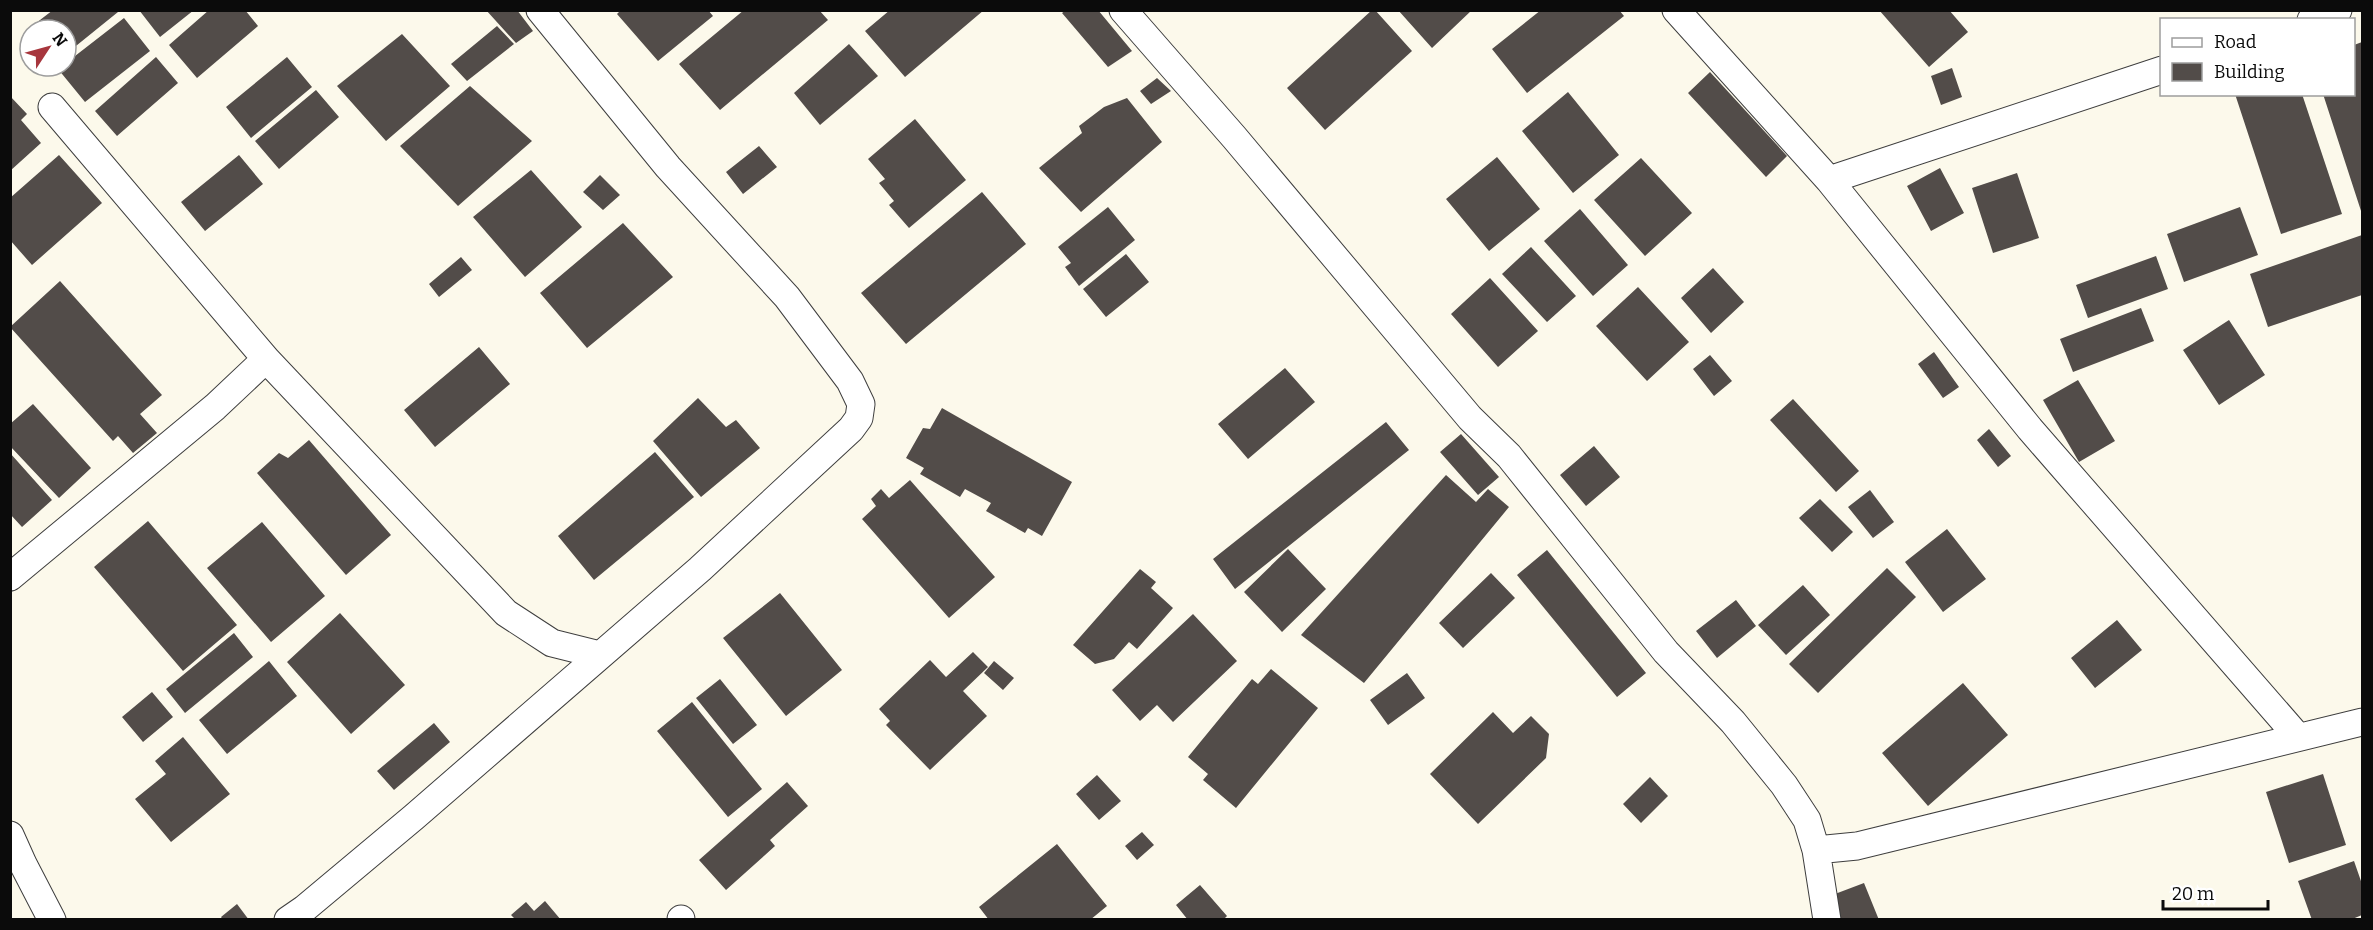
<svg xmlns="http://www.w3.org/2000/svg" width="2373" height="930" font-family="Bitter,serif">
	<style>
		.building { fill: #524c49 }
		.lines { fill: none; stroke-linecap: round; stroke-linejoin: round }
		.street-casing { stroke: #3e3e3e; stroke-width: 29 }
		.street { stroke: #fff; stroke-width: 27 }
	</style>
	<rect width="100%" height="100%" fill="#fcf9eb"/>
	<path class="building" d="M53 10H117L118 12 66 54V30H30V34L27 30Z
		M139 10H194L160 37Z
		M209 10H245L258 26 197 78 169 45Z
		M486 10H517L533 31 516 43Z
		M621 10H708L713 16 658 61 617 14Z
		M744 10H819L828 20 720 110 679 64Z
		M890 10H984L905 77 865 31Z
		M1066 10H1098L1132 51 1108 67 1062 13Z
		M1372 10H1375L1412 51 1325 130 1287 88Z
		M1398 10H1472L1432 48Z
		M1541 10H1619L1624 16 1527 93 1492 49Z
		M1879 10H1949L1968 32 1929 67Z
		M124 18 150 51 85 102 58 69 66 66V63Z
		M497 26 514 44 467 81 451 64Z
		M402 34 450 86 386 141 337 86Z
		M2362 42V214L2323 94H2354V45Z
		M849 44 878 76 820 125 794 93Z
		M156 57 178 83 117 136 95 111Z
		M287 57 312 87 251 138 226 107Z
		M1952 68 1962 97 1941 105 1931 76Z
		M1710 72 1787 156 1766 177 1688 93Z
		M1157 78 1171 91 1151 104 1140 91Z
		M470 86 532 141 458 206 400 146Z
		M316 90 339 117 279 169 255 141Z
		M1568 92 1619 155 1573 193 1522 131Z
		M2235 94H2302L2342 214 2281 234Z
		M10 96 27 114 21 120 41 143 10 171Z
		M1127 98 1162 142 1081 212 1039 168 1082 133 1079 126 1104 107Z
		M915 119 966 180 909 228 889 205 894 201 879 183 885 179 868 159Z
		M759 146 777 167 743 194 726 172Z
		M59 155 102 203 32 265 10 240V198Z
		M239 155 263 184 205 231 181 202Z
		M1497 157 1540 209 1489 251 1446 199Z
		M1641 158 1692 213 1645 256 1594 200Z
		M1940 168 1964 213 1931 231 1907 186Z
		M531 170 582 227 525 277 473 217Z
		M2017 173 2039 238 1993 253 1972 188Z
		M600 175 620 195 603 210 583 192Z
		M982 192 1026 244 906 344 861 293Z
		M1108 207 1135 240 1079 286 1065 267 1071 263 1058 247Z
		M2240 207 2258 255 2184 282 2167 234Z
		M1580 209 1628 265 1593 296 1544 241Z
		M623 223 673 277 587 348 540 293Z
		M2362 235V295L2268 327 2250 274Z
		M1531 247 1576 296 1547 322 1502 274Z
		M1126 254 1149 282 1106 317 1083 289Z
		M2156 256 2168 289 2088 318 2076 285Z
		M461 257 472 270 439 297 429 284Z
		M1713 268 1744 302 1711 333 1681 298Z
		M1490 278 1538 331 1498 367 1451 314Z
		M60 281 162 395 140 414 157 433 133 453 118 436 113 441 10 327Z
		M1638 287 1689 342 1647 381 1596 326Z
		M2141 308 2154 341 2073 372 2060 339Z
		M2229 320 2265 375 2219 405 2183 350Z
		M479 347 510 384 435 447 404 410Z
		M1934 352 1959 387 1943 398 1918 364Z
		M1710 355 1732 381 1714 396 1693 369Z
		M1285 368 1315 402 1248 459 1218 424Z
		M2078 380 2115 441 2079 462 2043 400Z
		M698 398 726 427 736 420 760 448 701 497 653 441Z
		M1793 399 1859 471 1836 492 1770 420Z
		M33 404 91 468 59 498 10 446V424Z
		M942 408 1072 482 1042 536 1028 528 1025 533 986 511 991 503 965 489 960 497 920 474 924 468 906 458 923 428 930 429Z
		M1386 422 1409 450 1235 589 1213 559Z
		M1989 429 2011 456 1998 467 1977 440Z
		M1461 434 1499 477 1478 495 1440 452Z
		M309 440 391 535 346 575 257 473 279 453 288 458Z
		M1594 446 1620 477 1586 506 1560 475Z
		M655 452 694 497 594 580 558 536Z
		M10 453 52 500 22 527 10 514Z
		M1446 475 1476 502 1488 489 1509 507 1364 683 1301 635Z
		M910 480 995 577 949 618 862 519 876 506 871 499 881 489 889 498Z
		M1870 490 1894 522 1873 538 1848 507Z
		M1820 499 1853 532 1832 552 1799 518Z
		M148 521 237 625 183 671 94 567Z
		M262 522 325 596 271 642 207 568Z
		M1947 529 1986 579 1943 612 1905 562Z
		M1288 549 1326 589 1282 632 1244 592Z
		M1547 550 1646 673 1617 697 1517 575Z
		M1887 568 1916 597 1818 693 1789 664Z
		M1140 569 1156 582 1151 588 1173 608 1137 649 1129 642 1114 659 1095 664 1073 645Z
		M1491 573 1515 598 1463 648 1439 623Z
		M1803 585 1830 615 1786 655 1758 625Z
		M780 593 842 670 786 716 723 638Z
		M1736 600 1756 626 1717 658 1696 631Z
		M340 613 405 685 351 734 287 662Z
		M1193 614 1237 661 1173 722 1157 705 1140 721 1112 690Z
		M2117 620 2142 650 2095 688 2071 658Z
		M234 633 253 657 185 713 166 689Z
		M973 652 988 667 963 691 987 716 930 770 886 725 890 721 879 709 930 660 946 677Z
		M269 661 297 696 227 754 199 720Z
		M994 661 1014 678 1003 690 984 673Z
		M1271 669 1318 708 1236 808 1203 780 1208 774 1188 757 1252 679 1258 684Z
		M1407 673 1425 698 1388 725 1370 700Z
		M720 679 757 725 733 744 696 698Z
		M1963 683 2008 735 1928 806 1882 753Z
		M152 692 173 717 143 742 122 717Z
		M692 702 762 789 728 817 657 731Z
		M1493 712 1513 733 1531 716 1549 734 1546 758 1478 824 1430 774Z
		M434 723 450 742 394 790 377 771Z
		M183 737 230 794 171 842 135 799 166 774 155 761Z
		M2323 774 2346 845 2289 863 2266 792Z
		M1097 775 1121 801 1099 820 1076 794Z
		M1650 777 1668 796 1641 823 1623 804Z
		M787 782 808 806 770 840 775 846 726 890 699 860Z
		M1142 832 1154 845 1137 860 1125 846Z
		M1057 844 1107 906 1090 920H989L979 907Z
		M2354 861 2362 884V915L2350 920H2312L2298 881Z
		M1864 883 1879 920H1836L1827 897Z
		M1200 885 1227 916 1223 920H1188L1176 905Z
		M545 901 561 920H516L511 915 526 902 534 911Z
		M237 904 249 920H223L221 917Z"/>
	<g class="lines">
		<defs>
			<path id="street" d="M1123 10 1234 137 1470 418 1509 456 1666 652 1733 722 1784 785 1807 820 1816 850 1827 920
				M1676 10 1829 180 2030 429 2298 737
				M2311 20 2338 10
				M52 107 266 359
				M1829 180 2162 70
				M10 577 215 407 266 359 506 613 552 643 600 655
				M10 835 23 864 52 920
				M1816 850 1857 846 2362 722
				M681 919V920
				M288 920 304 909 414 817 700 569 851 429 859 418 861 404 850 381 787 297 668 167 540 10"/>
		</defs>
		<use href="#street" class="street-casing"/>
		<use href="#street" class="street"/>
	</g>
	<rect width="2373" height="930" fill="none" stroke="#0b0b0b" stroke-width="24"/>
	<rect x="2160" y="18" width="195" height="78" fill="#ffffff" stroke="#9d9d9d" stroke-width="1.5"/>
	<rect x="2172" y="38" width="30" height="9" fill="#ffffff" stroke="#9d9d9d" stroke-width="1.5"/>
	<text x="2214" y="48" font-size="18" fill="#0b0b0b">Road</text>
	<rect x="2172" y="63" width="30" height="18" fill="#524c49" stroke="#9d9d9d" stroke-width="1.5"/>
	<text x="2214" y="78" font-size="18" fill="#0b0b0b">Building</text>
	<g transform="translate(48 48) rotate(54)"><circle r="28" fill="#ffffff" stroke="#9d9d9d" stroke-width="1.5"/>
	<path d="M0-4.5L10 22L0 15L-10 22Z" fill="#a7363d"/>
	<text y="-9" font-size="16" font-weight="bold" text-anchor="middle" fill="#0b0b0b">N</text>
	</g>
	<path d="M2163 900v9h105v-9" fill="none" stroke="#0b0b0b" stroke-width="3"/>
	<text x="2172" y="900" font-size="18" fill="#0b0b0b" stroke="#ffffff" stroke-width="4.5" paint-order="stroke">20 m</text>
</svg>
